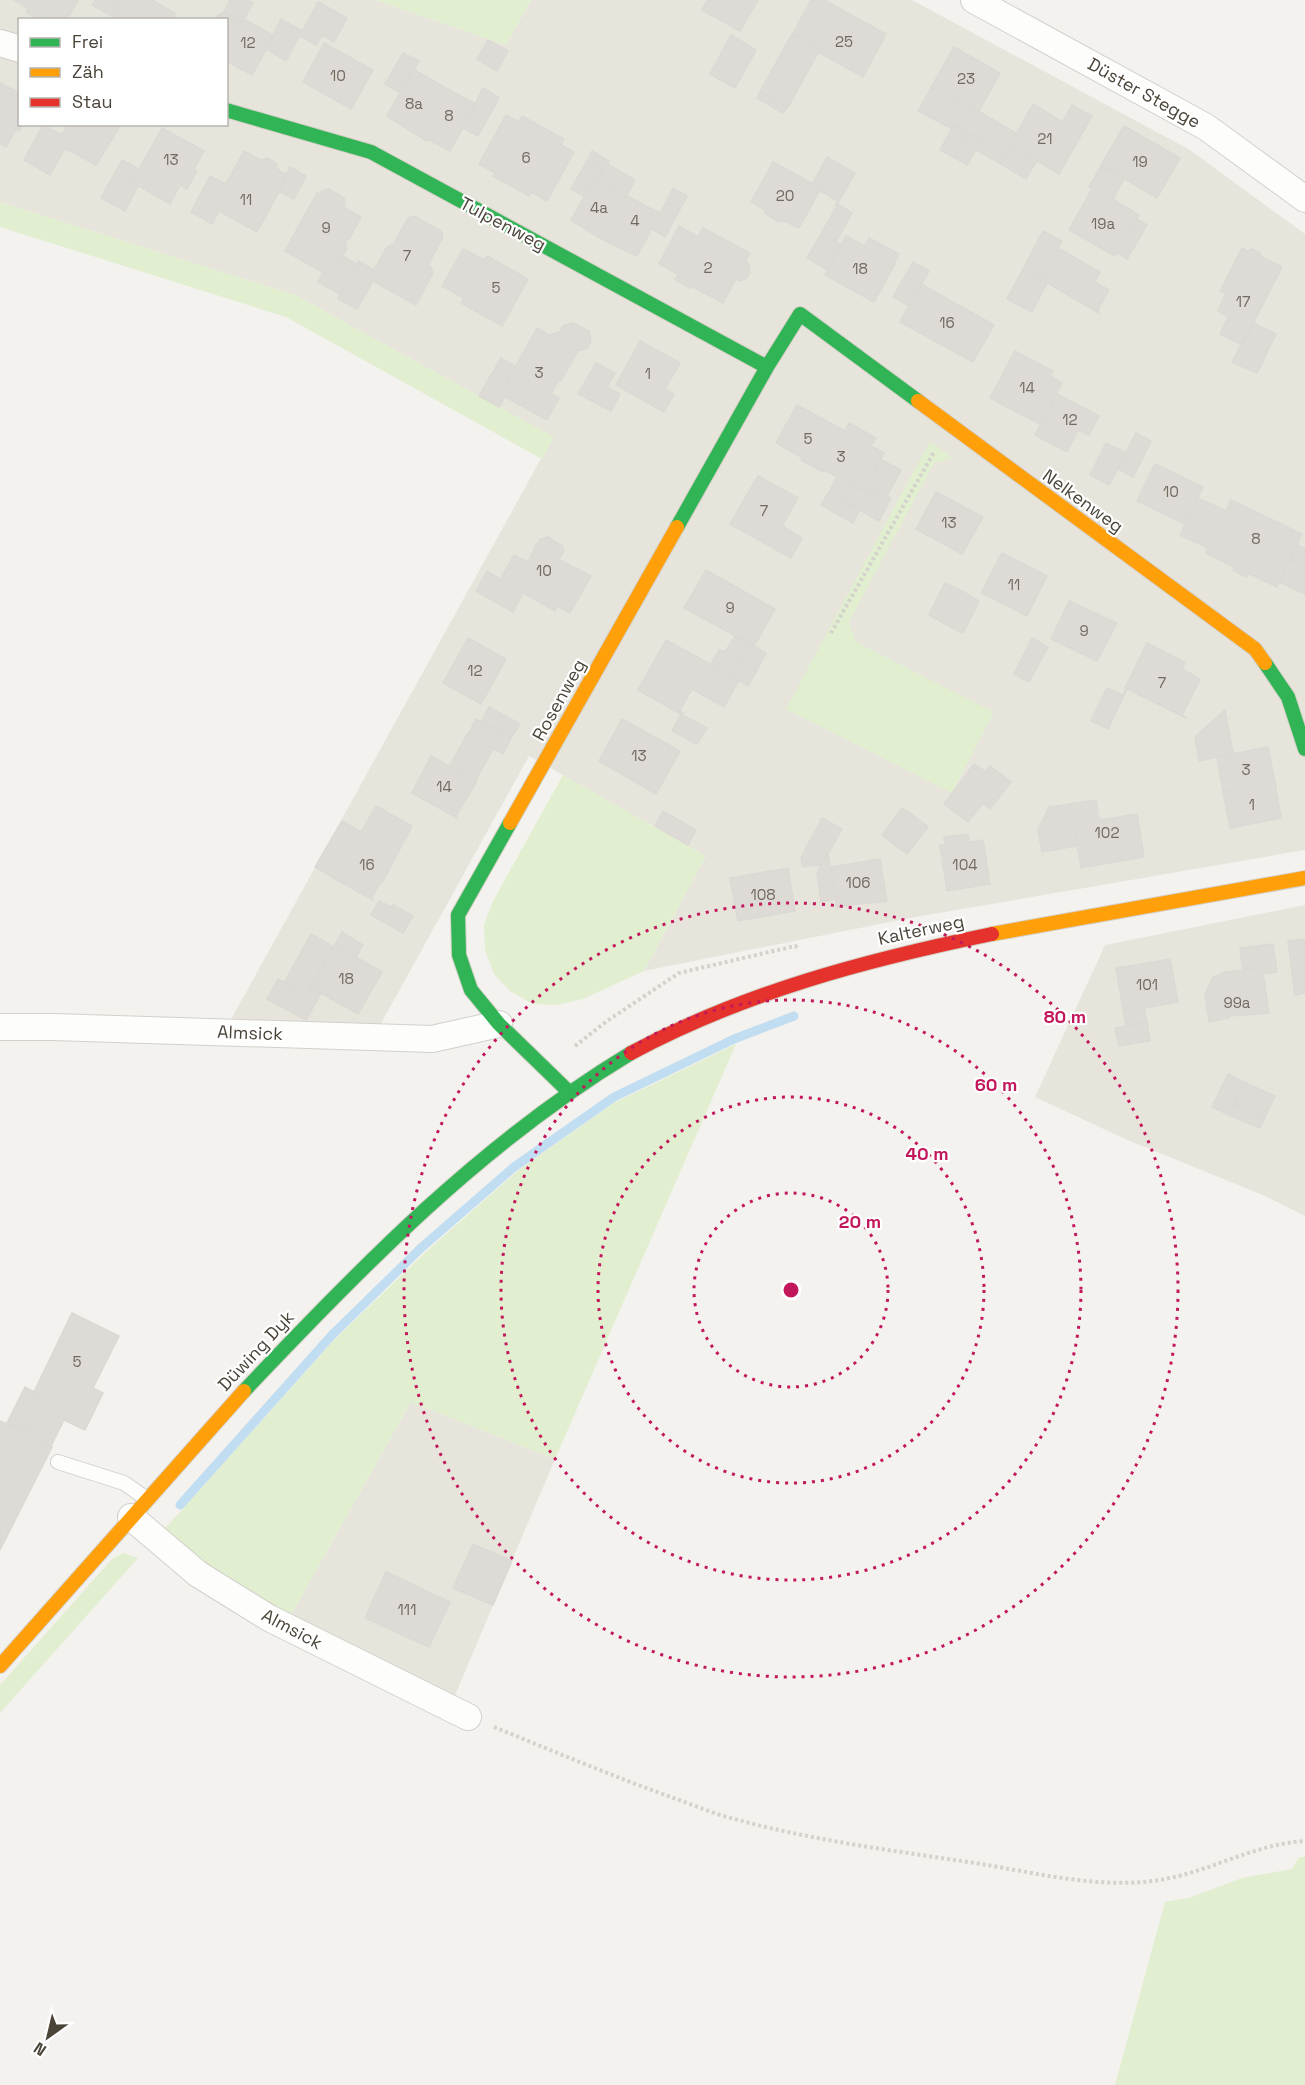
<svg xmlns="http://www.w3.org/2000/svg" width="1305" height="2085" font-family="'Space Grotesk',sans-serif">
	<style>
		.residential { fill: #e7e4dc; fill-rule: evenodd }
		.green { fill: #e1eecf }
		.lines { fill: none; stroke-linecap: round; stroke-linejoin: round }
		.stream { stroke: #c0ddf1; stroke-width: 9 }
		.building { fill: #dedbd6; stroke: #dcd9d4; stroke-width: 1.5 }
		.lane-casing { stroke: #d2d0cb; stroke-width: 16 }
		.street-casing { stroke: #d2d0cb; stroke-width: 28 }
		.fast-casing { stroke: #d3cfc5; stroke-width: 16 }
		.slow-casing { stroke: #d3cfc5; stroke-width: 16 }
		.jam-casing { stroke: #d3cfc5; stroke-width: 16 }
		.path { stroke: #d3d2cc; stroke-width: 4; stroke-dasharray: 3 3; stroke-linecap: butt }
		.lane { stroke: #fdfdfc; stroke-width: 14 }
		.street { stroke: #fdfdfc; stroke-width: 26 }
		.fast { stroke: #30b455; stroke-width: 14 }
		.slow { stroke: #ff9f0a; stroke-width: 14 }
		.jam { stroke: #e5322d; stroke-width: 14 }
		.ring { fill: none; stroke: #c2185b; stroke-width: 3; stroke-dasharray: 3 6 }
		.labels { text-anchor: middle; stroke-width: 4.5; stroke-linejoin: round; paint-order: stroke }
		.number-label { font-size: 15px; fill: #706a61 }
		.street-label { font-size: 18px; fill: #4b4439; stroke: #fff }
		.centre { fill: #c2185b; stroke: #fff; stroke-width: 3 }
		.ring-label { font-size: 18px; text-anchor: middle; font-weight: bold; fill: #c2185b; stroke: #fff; stroke-width: 4.5; stroke-linejoin: round; paint-order: stroke }
	</style>
	<rect width="100%" height="100%" fill="#f4f2ee"/>
	<path class="residential" d="M0 0H375L506 45 531 0H912L1190 150 1305 234V850L910 918 644 971 706 856 529 756 378 1029 229 1023 553 437 295 295 0 202ZM20 20H226V124H20Z
		M1305 905V1216L1265 1196 1123 1138 1035 1097 1105 945Z
		M411 1402 555 1459 453 1700 287 1622Z"/>
	<path class="green" d="M375 0H531L506 45Z
		M0 202 295 295 554 437 542 459 286 317 0 227Z
		M930 441 953 458 934 463 849 622 856 642 994 712 952 793 786 709Z
		M563 775 706 856 644 971 583 999 557 1005 533 1004 510 991 494 974 485 950 484 925 493 901Z
		M736 1044 555 1459 411 1402 287 1622 161 1533 334 1340 429 1249 520 1169 614 1103Z
		M123 1553 138 1558 0 1713V1685L112 1559Z
		M1299 1857H1305V2085H1115L1165 1902 1189 1898 1242 1878 1292 1869Z"/>
	<g class="lines">
		<path class="stream" d="M180 1505 332 1335 421 1248 514 1167 614 1097 734 1039 794 1016"/>
	</g>
	<path class="building" d="M14 0H78L67 20H50L42 15 40 20 26 12 28 8Z
		M95 0H121L112 16 92 5Z
		M121 0H152L175 13 173 20H111Z
		M230 0H247L253 3 242 22 224 12Z
		M708 0H758L740 31 702 10Z
		M811 0H824L886 34 863 77 818 52 820 49 793 34Z
		M318 2 347 18 334 42 322 35 316 45 300 36Z
		M224 12 242 22 244 19 274 36 252 75 226 61V20H215L218 15Z
		M281 19 302 31 286 61 266 49Z
		M792 34 820 49 788 107 760 92Z
		M731 35 756 50 735 88 710 74Z
		M488 40 508 51 497 71 477 59Z
		M324 43 373 70 351 109 303 82Z
		M954 47 1000 73 979 111 932 86Z
		M403 53 419 61 400 93 385 84Z
		M413 69 444 87 417 135 387 116Z
		M0 83 20 93V124H22L20 130 15 131 6 147 0 144Z
		M932 86 953 97 939 122 918 111Z
		M444 87 476 104 450 151 428 139 427 141 417 135Z
		M483 88 499 98 478 136 463 128Z
		M760 92 787 107 783 113 757 98Z
		M953 97 992 119 981 140 954 125 952 129 939 122Z
		M1033 104 1059 120 1063 121 1072 105 1092 116 1059 174 1010 145Z
		M506 115 519 122 522 116 564 139 561 145 574 152 547 201 531 192 529 196 493 176 495 173 479 164Z
		M992 119 1016 133 1001 164 976 150Z
		M68 124H116L120 126 96 165 57 144Z
		M43 125 62 135 57 144 65 148 50 175 24 160Z
		M954 125 969 133 955 158 940 150Z
		M1124 126 1180 158 1157 198 1101 165Z
		M162 128 204 151 194 169 197 171 187 189 180 185 170 204 132 182Z
		M969 133 981 140 967 165 955 158Z
		M1011 146 1037 160 1026 179 1001 164Z
		M244 151 261 160 268 158 276 163 278 170 288 175 257 232 213 208Z
		M592 151 609 161 604 170 587 161Z
		M827 157 855 173 836 206 835 205 838 201 820 191 821 188 813 183Z
		M122 160 139 169 132 182 138 186 125 211 101 198Z
		M587 161 604 170 598 179 595 178 584 196 571 189Z
		M773 162 821 188 799 228 785 221 779 222 766 214 764 209 751 202Z
		M607 164 635 180 627 196 598 179Z
		M1101 166 1124 179 1113 199 1093 187V189L1089 187Z
		M290 167 306 176 294 199 279 191Z
		M210 176 226 184 213 208 219 211 212 224 191 212Z
		M595 178 627 196 603 240 571 220Z
		M1093 187 1139 215 1115 256 1069 230Z
		M673 188 687 196 680 209 666 202Z
		M329 189 344 198 345 204 343 207 361 217 349 239 345 240 347 248 331 277 285 251 317 193 320 194 322 191Z
		M627 196 660 213 637 256 603 240Z
		M666 202 680 209 665 237 652 229Z
		M838 204 852 213 836 242 821 234Z
		M414 216 441 231 443 237 428 265 431 267 433 273 416 305 369 279 387 247 393 245 408 218Z
		M1137 219 1147 225 1127 259 1117 252Z
		M679 226 698 237 703 228 750 253 745 262 749 264 750 272 747 278 740 281 736 279 723 303 691 286 690 288 675 280 678 274 659 264Z
		M1043 231 1062 241 1041 279 1023 269Z
		M821 234 842 245 828 270 807 258Z
		M846 236 865 246 862 252 891 268 894 263 895 264 874 302 825 275Z
		M869 238 899 254 891 268 862 252Z
		M1058 248 1100 272 1083 304 1041 279Z
		M1242 248 1247 251 1252 249 1260 253 1261 257 1282 267 1242 345 1220 334 1228 317 1218 311 1226 293 1220 291Z
		M463 249 485 260 464 298 442 286Z
		M343 256 356 264 340 294 318 282 323 272 331 277Z
		M487 256 528 279 502 326 461 303Z
		M358 261 374 270 369 279 373 281 357 309 338 299Z
		M913 262 929 271 909 306 893 297Z
		M1023 269 1047 283 1032 312 1007 299Z
		M1095 282 1109 290 1098 310 1099 313 1083 304Z
		M921 284 994 325 973 362 900 322Z
		M573 323 589 331 591 341 588 348 578 351 563 343 560 332 563 326Z
		M1253 323 1276 334 1257 373 1232 362Z
		M537 328 549 335 560 332 563 343 578 351 561 381 559 380 551 394 559 398 547 420 522 406 525 401 503 389Z
		M640 341 680 363 665 389 674 394 664 412 616 385Z
		M1015 351 1053 371 1050 376 1062 383 1040 424 990 398Z
		M501 358 515 366 503 389 508 392 499 407 479 396Z
		M596 363 615 373 607 387 620 394 611 411 578 394Z
		M508 392 525 401 522 406 505 397Z
		M1057 394 1099 416 1089 435 1078 430 1067 452 1035 435Z
		M797 405 845 431 849 423 876 438 871 446 884 453 863 491 825 470 823 472 801 460 803 458 776 443Z
		M1136 433 1151 441 1133 477 1118 469Z
		M1106 443 1126 453 1109 485 1090 475Z
		M880 459 901 470 887 496 874 489 870 495 863 491Z
		M1155 464 1203 487 1185 524 1137 501Z
		M758 476 798 498 782 526 802 538 791 558 730 524Z
		M837 477 870 495 874 489 891 498 879 521 829 492Z
		M829 492 860 509 853 523 821 505Z
		M936 492 983 517 962 554 916 529Z
		M1198 498 1226 511 1208 548 1180 535Z
		M1231 500 1302 534 1277 587 1248 573 1246 577 1233 570 1234 567 1206 553Z
		M548 537 562 546 564 551 559 560 591 576 570 613 557 606 555 611 500 580 514 555 528 562 536 545 541 539Z
		M1297 545 1305 549V566L1290 559Z
		M1002 553 1047 576 1027 616 981 593Z
		M1290 559 1305 566V594L1279 582Z
		M706 570 775 609 754 646 684 608Z
		M487 571 523 593 513 612 476 591Z
		M945 583 962 591 945 624 929 615Z
		M962 591 979 601 963 633 945 624Z
		M1070 600 1071 602 1117 623 1097 661 1051 639Z
		M735 636 766 653 757 670 719 650 725 652Z
		M468 638 506 659 481 704 443 683Z
		M1032 638 1048 647 1029 682 1014 674Z
		M666 640 739 680 724 707 692 689 680 710 683 713 682 715 707 728 697 744 672 731 681 714 638 690Z
		M1147 643 1185 662 1182 669 1200 679 1182 715 1186 718 1125 688Z
		M719 650 757 670 748 686 711 664Z
		M1107 688 1122 695 1127 689 1108 729 1091 721Z
		M489 707 520 724 511 738 482 721Z
		M1225 710 1233 753 1199 761 1195 737Z
		M476 719 511 738 503 754 468 735Z
		M622 719 680 751 656 794 599 761Z
		M467 734 493 749 476 780 450 766Z
		M1268 747 1275 783 1223 792 1217 757Z
		M431 756 477 781 456 816 457 818 412 793Z
		M974 764 986 772 990 766 1011 782 990 809 983 803 968 822 944 804Z
		M1275 783 1281 818 1230 828 1223 792Z
		M1096 800 1099 820 1137 814 1144 857 1081 868 1070 804Z
		M1070 804 1077 846 1042 852 1038 830 1049 807Z
		M376 806 412 826 383 881 382 880 372 897 373 900 335 879Z
		M902 808 914 816 893 844 882 835Z
		M663 811 696 830 688 845 655 826Z
		M914 816 928 827 907 854 893 844Z
		M822 818 842 829 822 864 803 867 801 858Z
		M342 821 361 832 335 879 315 867Z
		M968 834 969 842 983 840 990 884 947 891 940 845H945L944 837Z
		M828 853 835 899 821 902 817 873Z
		M880 859 887 901 858 904 838 907 837 909 830 867Z
		M788 868 795 911 738 921 730 878Z
		M379 901 391 907 393 905 413 916 403 933 371 915Z
		M342 932 363 945 356 957 335 945Z
		M311 934 334 947 307 995 284 983Z
		M1305 939V993L1295 995 1288 941Z
		M1273 944 1277 972 1263 974 1262 967 1243 970 1240 948Z
		M335 945 382 972 358 1014 310 987Z
		M1170 959 1178 1002 1144 1008 1147 1022 1126 1026 1116 968Z
		M1262 967 1269 1013 1229 1016V1018L1209 1022 1205 994 1213 977 1221 975V973Z
		M278 979 307 995 311 988 321 993 306 1020 267 999Z
		M1147 1022 1150 1041 1119 1046 1115 1028Z
		M1228 1074 1244 1082 1229 1115 1212 1107Z
		M1244 1082 1275 1096 1265 1117 1235 1103Z
		M1235 1103 1265 1117 1260 1128 1229 1115Z
		M72 1313 119 1336 93 1388 103 1393 85 1430 64 1420 51 1446 26 1434 42 1401 32 1396Z
		M25 1387 34 1392 32 1396 42 1401 27 1432 7 1423Z
		M0 1421 27 1432 26 1434 52 1447 0 1550Z
		M473 1544 512 1561 493 1605 453 1588Z
		M386 1572 450 1602 429 1647 365 1618Z"/>
	<g class="lines">
		<defs>
			<path id="lane" d="M58 1462 124 1483 147 1499"/>
			<path id="street" d="M974 0 1206 127 1305 199
				M0 43 20 49
				M0 1027H53L432 1039 499 1024
				M131 1517 198 1574 269 1618 468 1717"/>
			<path id="fast" d="M226 110 371 152 767 367
				M677 527 767 367 800 314 918 401
				M1265 663 1288 697 1305 749
				M510 823 458 915 459 955 471 990 499 1024 569 1092
				M244 1391C362 1266 483 1142 631 1053"/>
			<path id="slow" d="M918 401 1255 649 1265 663
				M510 823 677 527
				M992 934 1305 878
				M0 1666 244 1391"/>
			<path id="jam" d="M631 1053C745 992 866 960 992 934"/>
		</defs>
		<use href="#lane" class="lane-casing"/>
		<use href="#street" class="street-casing"/>
		<use href="#fast" class="fast-casing"/>
		<use href="#slow" class="slow-casing"/>
		<use href="#jam" class="jam-casing"/>
		<path class="path" d="M831 633 934 452
			M575 1046 607 1021 679 973 795 946 799 948
			M494 1727C553 1751 612 1776 671 1797 691 1804 711 1813 731 1818 813 1841 897 1851 981 1864 1036 1873 1096 1888 1152 1881 1205 1875 1252 1844 1305 1841"/>
		<use href="#lane" class="lane"/>
		<use href="#street" class="street"/>
		<use href="#fast" class="fast"/>
		<use href="#slow" class="slow"/>
		<use href="#jam" class="jam"/>
	</g>
	<g class="ring">
		<circle cx="791" cy="1290" r="97"/>
		<circle cx="791" cy="1290" r="193"/>
		<circle cx="791" cy="1290" r="290"/>
		<circle cx="791" cy="1290" r="387"/>
	</g>
	<g class="labels">
		<g class="number-label">
			<text x="844" y="47">25</text>
			<text x="248" y="48">12</text>
			<text x="338" y="81">10</text>
			<text x="966" y="84">23</text>
			<text x="414" y="109">8a</text>
			<text x="449" y="121">8</text>
			<text x="1045" y="144">21</text>
			<text x="526" y="163">6</text>
			<text x="171" y="165">13</text>
			<text x="1140" y="167">19</text>
			<text x="785" y="201">20</text>
			<text x="246" y="205">11</text>
			<text x="599" y="213">4a</text>
			<text x="635" y="226">4</text>
			<text x="1103" y="229">19a</text>
			<text x="326" y="233">9</text>
			<text x="407" y="261">7</text>
			<text x="708" y="273">2</text>
			<text x="860" y="274">18</text>
			<text x="496" y="293">5</text>
			<text x="1243" y="307">17</text>
			<text x="947" y="328">16</text>
			<text x="539" y="378">3</text>
			<text x="648" y="379">1</text>
			<text x="1027" y="393">14</text>
			<text x="1070" y="425">12</text>
			<text x="808" y="444">5</text>
			<text x="841" y="462">3</text>
			<text x="1171" y="497">10</text>
			<text x="764" y="516">7</text>
			<text x="949" y="528">13</text>
			<text x="1256" y="544">8</text>
			<text x="544" y="576">10</text>
			<text x="1014" y="590">11</text>
			<text x="730" y="613">9</text>
			<text x="1084" y="636">9</text>
			<text x="475" y="676">12</text>
			<text x="1162" y="688">7</text>
			<text x="639" y="761">13</text>
			<text x="1246" y="775">3</text>
			<text x="444" y="792">14</text>
			<text x="1252" y="810">1</text>
			<text x="1107" y="838">102</text>
			<text x="367" y="870">16</text>
			<text x="965" y="870">104</text>
			<text x="858" y="888">106</text>
			<text x="763" y="900">108</text>
			<text x="346" y="984">18</text>
			<text x="1147" y="990">101</text>
			<text x="1237" y="1008">99a</text>
			<text x="77" y="1367">5</text>
			<text x="407" y="1615">111</text>
		</g>
		<g class="street-label">
			<text transform="translate(1144 93) rotate(29)" y="6">Düster Stegge</text>
			<text transform="translate(503 224) rotate(28)" y="6">Tulpenweg</text>
			<text transform="translate(1083 501) rotate(36)" y="6">Nelkenweg</text>
			<text transform="translate(559 700) rotate(-61)" y="6">Rosenweg</text>
			<text transform="translate(921 930) rotate(-12)" y="6">Kalterweg</text>
			<text transform="translate(250 1033) rotate(2)" y="6">Almsick</text>
			<text transform="translate(256 1351) rotate(-47)" y="6">Düwing Dyk</text>
			<text transform="translate(292 1629) rotate(28)" y="6">Almsick</text>
		</g>
	</g>
	<circle cx="791" cy="1290" r="9" class="centre"/>
	<g class="ring-label">
		<text x="1065" y="1023">80 m</text>
		<text x="996" y="1091">60 m</text>
		<text x="927" y="1160">40 m</text>
		<text x="860" y="1228">20 m</text>
	</g>
	<rect x="18" y="18" width="210" height="108" fill="#ffffff" stroke="#b7b4b0" stroke-width="1.5"/>
	<rect x="30" y="38" width="30" height="9" fill="#30b455" stroke="#b7b4b0" stroke-width="1.5"/>
	<text x="72" y="48" font-size="18" fill="#4b4439">Frei</text>
	<rect x="30" y="68" width="30" height="9" fill="#ff9f0a" stroke="#b7b4b0" stroke-width="1.5"/>
	<text x="72" y="78" font-size="18" fill="#4b4439">Zäh</text>
	<rect x="30" y="98" width="30" height="9" fill="#e5322d" stroke="#b7b4b0" stroke-width="1.5"/>
	<text x="72" y="108" font-size="18" fill="#4b4439">Stau</text>
	<g transform="translate(48 2037) rotate(214)" stroke="#ffffff" stroke-width="4.5" paint-order="stroke">
	<path d="M0-4.5L10 22L0 15L-10 22Z" fill="#4b4439"/>
	<text y="-9" font-size="16" font-weight="bold" text-anchor="middle" fill="#4b4439">N</text>
	</g>
</svg>
